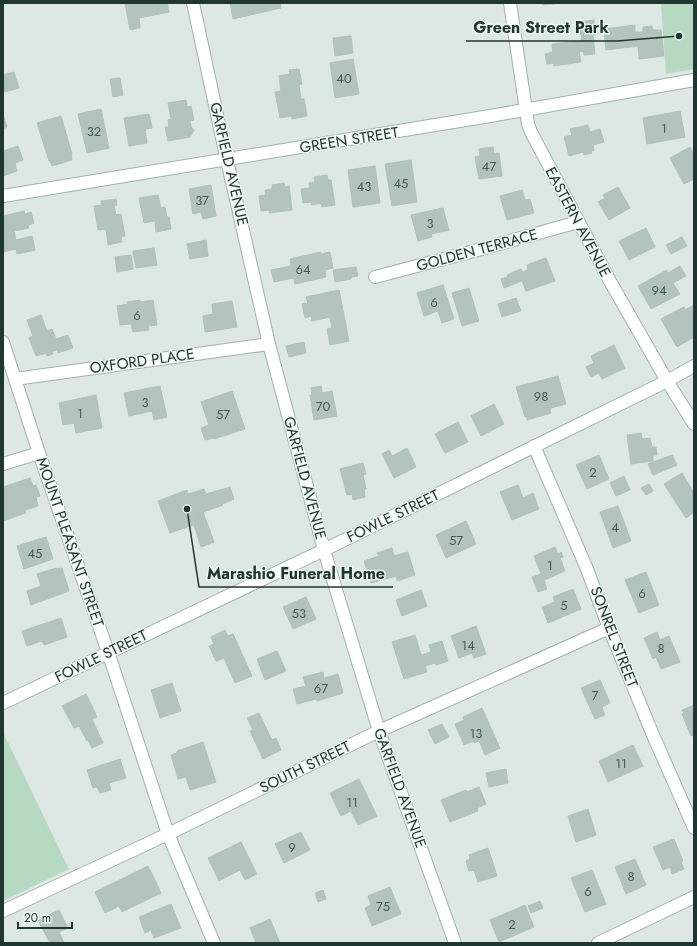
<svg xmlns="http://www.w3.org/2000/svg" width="697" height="946" font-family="Jost,sans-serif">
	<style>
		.green { fill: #b7d9c1 }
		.building { fill: #b3c3bd; stroke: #b0c1bb }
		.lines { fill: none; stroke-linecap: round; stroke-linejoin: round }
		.minor-casing { stroke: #a1afab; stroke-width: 14 }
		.minor { stroke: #fff; stroke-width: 12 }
		.labels { text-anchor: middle; stroke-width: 3; stroke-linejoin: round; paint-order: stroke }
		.number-label { font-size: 13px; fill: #455a54 }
		.street-label { font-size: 15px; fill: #203731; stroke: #edf5f2 }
		.leader { fill: none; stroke: #203731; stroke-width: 1.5 }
		.callout-dot { fill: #203731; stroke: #edf5f2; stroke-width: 1.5 }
		.callout-label { font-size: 16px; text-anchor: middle; font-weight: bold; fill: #203731; stroke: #edf5f2; stroke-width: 3; stroke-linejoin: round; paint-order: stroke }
	</style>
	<rect width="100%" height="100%" fill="#dde8e4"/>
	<path class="green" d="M661 3H694V69L666 74Z
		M3 732 69 869 3 901Z"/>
	<path class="building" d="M125 3H167L169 12 139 18 140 28 130 30Z
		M230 3H280L281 8 233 19Z
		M543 3H561L543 5Z
		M594 20 596 35H593L595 54 584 55 583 51 579 52 581 62 554 66V63L547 64 545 54 553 52 552 44 582 41 579 22Z
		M635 25V32H643V27L652 26 653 30H661L664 56 639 59 638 46 606 50 604 29Z
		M351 36 353 53 335 56 333 38Z
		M353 59 359 94 335 98 330 63Z
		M299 69 302 84 299 85 301 99H304L307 116 292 119V116L280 118 275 92 281 91 279 76 290 74 289 70Z
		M14 72 19 88 5 92 3 83V75Z
		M120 78 123 95 113 97 110 79Z
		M186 100 187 107 191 106 194 120 190 121 191 127 194 130 190 137 168 141 165 127H169L168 120 171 119 168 103Z
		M101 109 109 148 87 153 78 114Z
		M680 111 685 137 647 144 643 118Z
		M149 114 152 128 145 129 147 143 129 146 124 118Z
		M3 115 7 127 3 129Z
		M61 116 72 154 71 155 72 160 52 166 50 161H49L37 123Z
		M588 125 590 132 600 129 604 142 593 145 594 150 591 151 592 153 584 155 583 152 569 156 564 137 572 135 570 129Z
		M18 146 23 160 15 163 17 171 3 176V160H5L3 151Z
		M493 147 494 154 499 153 502 176 479 179 475 157 480 156 479 149Z
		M690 147 694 155V179L684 184 670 158Z
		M411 160 417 202 392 206 385 164Z
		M375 166 380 203 353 207 348 170Z
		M327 175 328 180H331L335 205 322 207 321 203 312 205 311 202 303 203 301 189 310 188 309 183 315 182 314 177Z
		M284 183 285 187 289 186 292 210 269 213V210L261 211 259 196 266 195 265 190 272 189V185Z
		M211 185 216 216 203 219 201 212 193 214 189 189Z
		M618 187 630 208 609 220 598 202 605 198 603 195Z
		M522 190 525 200 530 199 534 213 507 220 500 196Z
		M158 195 161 208 165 207 167 217H169L171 229 156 232 155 221 144 223 139 198Z
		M116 199 117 205 114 206 116 215 121 214 125 236 121 237 122 242 108 245 106 229 98 230 94 206 102 205 101 201Z
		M443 208 449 230 431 234 432 237 418 241 411 215Z
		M24 211 25 214 31 212 34 223 28 225 29 228 14 231 16 240 32 236 35 250 17 254 16 249 3 252V216Z
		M646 228 655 247 629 260 619 241Z
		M682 237 687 246 671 254 666 245Z
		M206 240 208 256 190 259 187 244Z
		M154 248 157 265 136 268 133 251Z
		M321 252V254L330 252 333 268 325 270 326 277 295 284 294 278 274 282 271 270 291 266 290 259Z
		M131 255 133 269 117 272 115 257Z
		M546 258 555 281 526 291 522 281 504 288 501 279 508 277 507 275 521 269 522 272 528 270 527 265Z
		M680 266 686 276 673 283 680 294 651 309 638 286 667 270 668 273Z
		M356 267 358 276 351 277V279L335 282 333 270Z
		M443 285 454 319 442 323 438 311 424 316 417 293Z
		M469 288 479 321 462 326 452 293Z
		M339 290 349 341 330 345 327 329 332 328 330 317 312 321 311 316 305 318 302 304 308 303 306 297Z
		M516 298 521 311 502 317 498 304Z
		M140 300V302L153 300 157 325 148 326 149 330 133 332 131 324 120 325 117 306 128 304 127 302Z
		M232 301 237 327 205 332 203 316 213 314 212 304Z
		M694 305V337L677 347 661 319 684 307 685 310Z
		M41 315 47 331 52 329 56 339 68 335 73 348 58 353 57 350 52 351 53 354 47 356 46 353 36 356 29 338 33 336 27 320Z
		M304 342 306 353 289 357 286 346Z
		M614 345 625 368 602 379 599 373 591 377 586 367 594 363 591 356Z
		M558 376 566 404 551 408 550 410 551 413 527 420V417H525L516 387Z
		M160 386 167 417 154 420 152 411 129 416 124 393Z
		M321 386 322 393 332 391 337 416 314 420 310 395H312L311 388Z
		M232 391 245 429 214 439 213 438 205 440 201 428 209 425 201 402Z
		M96 395 102 428 76 433 74 423 63 425 59 403Z
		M494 404 504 424 481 436 471 416Z
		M458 422 468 442 445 453 435 434Z
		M641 433 642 439 650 438 652 447H656L657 455H653V461L631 464 627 435Z
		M407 448 416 467 394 478 382 454 389 450 392 456Z
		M599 455 609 479 587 489 576 465Z
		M672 455 677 465 653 475 648 464Z
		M363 463 366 474 363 475 366 489H364L365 497 353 500 352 494 347 495 340 469Z
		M682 473 694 493V512L686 518 664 484Z
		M624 476 630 490 616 496 610 483Z
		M30 478 33 486 36 485 40 496 36 497 38 506 25 510 26 513 3 521V487Z
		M649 484 653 491 646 495 641 488Z
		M518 485 523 498 533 493 539 509 512 520 500 492Z
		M230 487 234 499 222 504 223 505 195 515 199 523 170 533 158 501 187 490 188 494 204 489 206 494Z
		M618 506 631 541 613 548 600 512Z
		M203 512 214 542 201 547 194 525 199 523 195 515Z
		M466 521 476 544 446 558 436 535Z
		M46 537 53 559 24 569 17 546Z
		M555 547 558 554 561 552 563 557 560 558 565 571 544 580 547 589 538 592 532 577 541 574 534 556Z
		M392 548 394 556 408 552 415 575 397 581 396 576 371 583 364 561 379 556 377 553Z
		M56 568V569L62 568 69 591 31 605 27 591 41 586 37 574Z
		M646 572 659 605 639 613 625 580Z
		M573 589 581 609 548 623 542 607 555 602 553 597Z
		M421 590 427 606 402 616 396 600Z
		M306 597 316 619 293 629 283 607Z
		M61 618 67 637 44 645 42 641 27 646 22 631Z
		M476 626 486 654 474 658 472 653 459 658 451 636Z
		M225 630 228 636 233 634 252 676 235 683 224 658 216 661 209 646 214 644 211 637Z
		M657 632 660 640 669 636 680 662 661 669 656 657 653 659 644 638Z
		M415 635 421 655 431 652 429 645 442 641 448 661 436 665 435 663 425 666 427 672 404 679 392 642Z
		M277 651 286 671 265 680 257 659Z
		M323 672 324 678 338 674 343 693 317 701 316 699 297 704 293 689 306 686 303 677Z
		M600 680 610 703 602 707 605 715 595 719 581 688Z
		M172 683 181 711 160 718 151 690Z
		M86 694 97 717 92 719 103 743 92 748 88 740 87 741 79 726 74 728 62 706Z
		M694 705V735L691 736 682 714 684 713 682 710Z
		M482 708 500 748 485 755 479 741 474 743 473 741 464 745 455 724 464 720 463 717Z
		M259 713 272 740 276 738 281 750 263 759 250 731 253 730 247 718Z
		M442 724 449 737 435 744 428 730Z
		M203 742 216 782 190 790 186 777 178 779 171 755 177 753V751Z
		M633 745 643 766 608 782 599 761Z
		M120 759 126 778 109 783 111 790 100 793 97 787 93 788 87 770Z
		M506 769 508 783 489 787 486 773Z
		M359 779 377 816 358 825 351 811 341 816 330 793Z
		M479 787 486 804 477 808 478 811 450 822 441 800 466 790 467 792Z
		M588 809 596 835 576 842 568 816Z
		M301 832 310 850 284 863 275 844Z
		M674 839 683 861 681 862 684 869 672 874 670 867 663 870 653 847Z
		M241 842 257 874 245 880 240 870 219 881 208 858Z
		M488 848 497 876 478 882 474 870 469 871 466 861 470 859 469 855Z
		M635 859 646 885 626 894 615 867Z
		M148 866 161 893 122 912 119 906 105 913 95 892Z
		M592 870 606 904 585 912 571 878Z
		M390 887 401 914 372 926 365 908 371 905 368 896Z
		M323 890 326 899 318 902 315 893Z
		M540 901 543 908 531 913 528 906Z
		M171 904 181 928 154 938 151 930 145 933 139 917Z
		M525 905 534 927 499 942 490 920Z
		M59 910 68 928 59 932 64 943H50L38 920Z
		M270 919 280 943H256L250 928Z"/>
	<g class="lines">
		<defs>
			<path id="minor" d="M193 3 224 147 269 344 324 550 379 731 455 943
				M510 3 528 124 531 132 611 283 667 381 694 424
				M3 196 490 116 694 80
				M375 277 474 251 578 222
				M3 342 39 453 108 652 168 834 214 943
				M15 379 269 344
				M534 446 587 569 609 628 653 735 694 828
				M3 464 39 453
				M3 703 324 550 667 381 694 366
				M3 911 168 834 379 731 609 628
				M598 943 694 897"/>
		</defs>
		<use href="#minor" class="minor-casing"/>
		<use href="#minor" class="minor"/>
	</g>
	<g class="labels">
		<g class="number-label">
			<text x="344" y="83">40</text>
			<text x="664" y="133">1</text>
			<text x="94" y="136">32</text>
			<text x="489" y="171">47</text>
			<text x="401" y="188">45</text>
			<text x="364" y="191">43</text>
			<text x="202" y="205">37</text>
			<text x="430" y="228">3</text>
			<text x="303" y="274">64</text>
			<text x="659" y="295">94</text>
			<text x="434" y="307">6</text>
			<text x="137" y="320">6</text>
			<text x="541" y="401">98</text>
			<text x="145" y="407">3</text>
			<text x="323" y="411">70</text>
			<text x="80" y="418">1</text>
			<text x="223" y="419">57</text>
			<text x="593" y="477">2</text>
			<text x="615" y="532">4</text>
			<text x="456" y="545">57</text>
			<text x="35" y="558">45</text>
			<text x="550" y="570">1</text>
			<text x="642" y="598">6</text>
			<text x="564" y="610">5</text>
			<text x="299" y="618">53</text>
			<text x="468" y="650">14</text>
			<text x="661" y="653">8</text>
			<text x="321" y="693">67</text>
			<text x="595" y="700">7</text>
			<text x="476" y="738">13</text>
			<text x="621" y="768">11</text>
			<text x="352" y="807">11</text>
			<text x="292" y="852">9</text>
			<text x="631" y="881">8</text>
			<text x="588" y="896">6</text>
			<text x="383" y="911">75</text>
			<text x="512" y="929">2</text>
		</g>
		<g class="street-label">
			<text transform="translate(349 140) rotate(-9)" y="5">GREEN STREET</text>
			<text transform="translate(229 164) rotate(77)" y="5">GARFIELD AVENUE</text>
			<text transform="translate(578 222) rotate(62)" y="5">EASTERN AVENUE</text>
			<text transform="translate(477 250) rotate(-15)" y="5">GOLDEN TERRACE</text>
			<text transform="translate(142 361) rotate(-8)" y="5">OXFORD PLACE</text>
			<text transform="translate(305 478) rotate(75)" y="5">GARFIELD AVENUE</text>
			<text transform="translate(393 516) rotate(-26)" y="5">FOWLE STREET</text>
			<text transform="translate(70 542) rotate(71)" y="5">MOUNT PLEASANT STREET</text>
			<text transform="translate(614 637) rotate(69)" y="5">SONREL STREET</text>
			<text transform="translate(101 656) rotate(-26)" y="5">FOWLE STREET</text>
			<text transform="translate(305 767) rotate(-26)" y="5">SOUTH STREET</text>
			<text transform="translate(400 788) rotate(70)" y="5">GARFIELD AVENUE</text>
		</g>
	</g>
	<path class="leader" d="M679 36L617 41H466M187 509L199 587H393"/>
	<g class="callout-dot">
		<circle cx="679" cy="36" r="4"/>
		<circle cx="187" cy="509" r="4"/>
	</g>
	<g class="callout-label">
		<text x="541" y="33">Green Street Park</text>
		<text x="296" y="579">Marashio Funeral Home</text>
	</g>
	<rect width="697" height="946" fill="none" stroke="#203731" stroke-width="8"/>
	<path d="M18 922v6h54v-6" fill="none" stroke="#203731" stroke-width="2"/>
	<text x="24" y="922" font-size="12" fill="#203731" stroke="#edf5f2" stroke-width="3" paint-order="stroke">20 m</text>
</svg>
